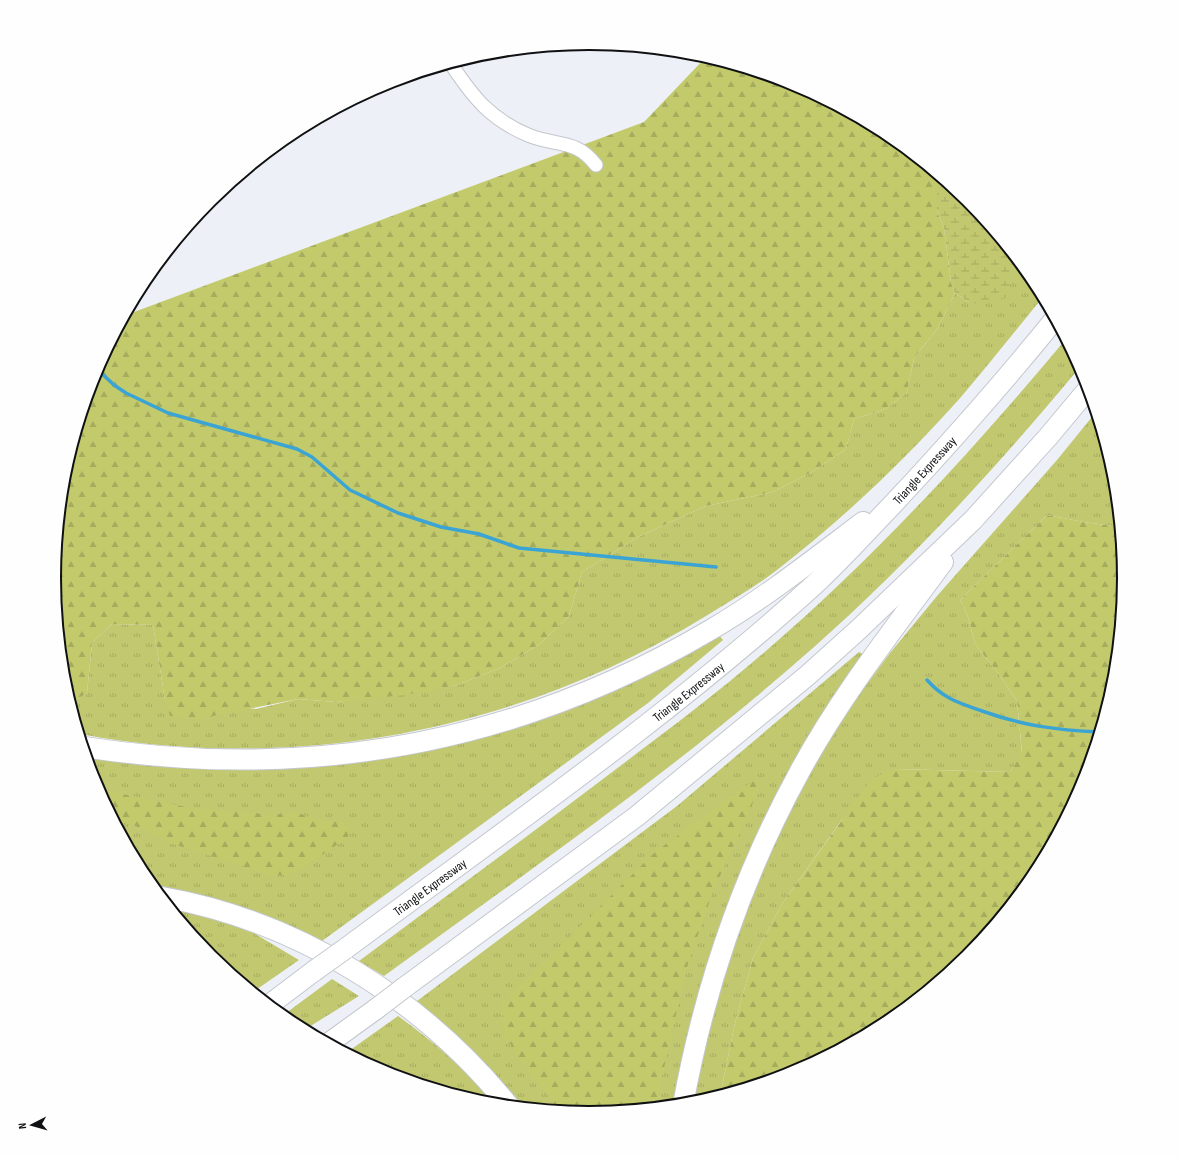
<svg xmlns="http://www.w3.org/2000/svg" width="1179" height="1157" font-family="'Sofia Sans Condensed',sans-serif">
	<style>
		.grass { fill: url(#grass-tufts) }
		.forest { fill: url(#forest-firs) }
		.wetland { fill: url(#wetland-marsh) }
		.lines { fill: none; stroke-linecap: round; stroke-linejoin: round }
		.stream { stroke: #3aa4d4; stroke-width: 3.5 }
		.minor-casing { stroke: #c3c7cd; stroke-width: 15 }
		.highway-casing { stroke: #c3c7cd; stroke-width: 22 }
		.minor { stroke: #fff; stroke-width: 13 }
		.highway { stroke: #fff; stroke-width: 20 }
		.highway-bridge-casing { stroke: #c3c7cd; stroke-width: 22; stroke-linecap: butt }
		.highway-bridge { stroke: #fff; stroke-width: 20 }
		.labels { text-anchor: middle; stroke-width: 3; stroke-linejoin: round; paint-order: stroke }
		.street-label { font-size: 13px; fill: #101113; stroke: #fefefe }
		.rim { fill: none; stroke: #101113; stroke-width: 2 }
	</style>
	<defs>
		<pattern id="grass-tufts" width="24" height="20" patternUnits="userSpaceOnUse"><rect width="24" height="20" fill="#c2c86f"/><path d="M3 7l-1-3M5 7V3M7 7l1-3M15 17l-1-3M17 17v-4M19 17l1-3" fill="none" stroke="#a6ab5f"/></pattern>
		<pattern id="forest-firs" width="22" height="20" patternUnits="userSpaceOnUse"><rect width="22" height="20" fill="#c3ca6c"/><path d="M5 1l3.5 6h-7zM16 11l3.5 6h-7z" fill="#a6ac5d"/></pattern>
		<pattern id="wetland-marsh" width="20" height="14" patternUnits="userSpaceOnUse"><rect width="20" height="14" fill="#c2c86f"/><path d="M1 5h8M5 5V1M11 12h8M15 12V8" fill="none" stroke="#a6ab5f"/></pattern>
	</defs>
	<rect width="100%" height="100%" fill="#edf1f7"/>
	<path class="grass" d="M1016 259 1035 281 1043 297C1016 330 989 364 961 397 905 460 843 519 777 570 755 587 730 601 706 616 520 731 295 774 80 734L70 701 73 702 87 693 92 643 112 624 153 625 165 700 256 709 298 699 336 702 457 685 500 668 540 644 569 616 582 572 640 536 706 506 773 492 812 472 846 449 854 419 886 409 907 392 914 358 938 328 955 293 969 302 1015 266Z
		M1066 339 1080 367C998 466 911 561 814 647 679 767 530 870 384 976L359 961C438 902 517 844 595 785 653 741 712 698 767 650 876 556 974 449 1066 339Z
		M1096 412 1115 474 1120 527 1084 522 1047 515 960 600 968 617 975 644 998 673 1017 701 1022 754 1010 772 896 769 841 821 782 904 753 958 735 1023 720 1096 692 1104 716 996 738 931 784 818 821 753 861 692 890 653 937 596 1057 460Z
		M718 634 723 640 648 703 322 941 270 917 236 905 198 895 152 885 144 876 95 783 86 754 262 767 583 702 637 680Z
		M859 652 866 656 779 795 676 1105 589 1114 525 1108C491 1068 457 1035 417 1001L677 806Z
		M170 908 214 918 252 932 299 960 253 992 211 957Z
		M332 979 359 996 304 1030 282 1016Z
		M398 1016C434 1042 467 1070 495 1105L485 1104 384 1073 346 1053Z"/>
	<path class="forest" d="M706 57 795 84 887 133 937 174V211L944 228 951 282 955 293 938 328 914 358 907 392 886 409 854 419 846 449 812 472 773 492 706 506 640 536 582 572 569 616 540 644 500 668 457 685 404 695 336 702 298 699 198 719 170 716 165 700 153 625 112 624 92 643 87 693 73 702 70 701 64 683 54 578 64 474 95 373 126 315 644 122Z
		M1047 515 1084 522 1120 527 1125 579 1115 683 1084 784 1035 876 968 957 887 1024 794 1073 720 1096 735 1023 753 958 782 904 872 778 896 769 1010 772 1022 753 1017 701 998 673 975 644 968 617 960 600Z
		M759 780 757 793 712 894 686 970 655 1108 589 1114 560 1111 524 1065 504 1034 501 1005 655 852 753 781Z
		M98 789 191 808 274 815 295 812 317 820 343 822 349 829 348 837 303 868 288 875H271L170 843 150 832 125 822 115 821Z"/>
	<path class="wetland" d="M937 174 968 200 1016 259 1006 298 982 305 969 302 955 293 951 282 944 228 937 211Z"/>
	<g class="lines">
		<path class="stream" d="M97 369 114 385 126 393 168 413 297 449 312 457 350 490 398 513 441 527 479 534 519 548 716 567
			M1106 466 1115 480
			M927 680C944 699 959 703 982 711 1024 726 1056 730 1100 732"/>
		<defs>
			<path id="minor" d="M451 64C473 97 490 119 528 135 557 147 575 138 596 165"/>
			<g id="highway">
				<path d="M84 747C307 782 516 745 712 629 765 598 814 559 863 522"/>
				<path d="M162 897C298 921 422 999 509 1106"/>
				<path id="s1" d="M345 949C504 831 667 718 814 585 842 559 868 530 894 503 950 443 1004 382 1055 319"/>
				<path d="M405 987 637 816 808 675 858 630 973 520 1048 437 1089 388"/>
				<path d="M269 1005 314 971"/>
				<path d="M329 1043 376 1009"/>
				<path d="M683 1105C704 989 743 875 800 771 840 697 893 630 943 562"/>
			</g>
		</defs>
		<use href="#minor" class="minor-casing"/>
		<use href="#highway" class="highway-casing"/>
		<use href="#minor" class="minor"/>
		<use href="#highway" class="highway"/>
		<defs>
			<path id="highway-bridge" d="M314 971 345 949
				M376 1009 405 987"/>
		</defs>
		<use href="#highway-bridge" class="highway-bridge-casing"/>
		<use href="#highway-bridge" class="highway-bridge"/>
	</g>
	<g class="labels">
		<g class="street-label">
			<text dy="5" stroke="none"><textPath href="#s1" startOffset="753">Triangle Expressway</textPath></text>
			<text dy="5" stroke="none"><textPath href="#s1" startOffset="429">Triangle Expressway</textPath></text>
			<text dy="5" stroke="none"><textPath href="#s1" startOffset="105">Triangle Expressway</textPath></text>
		</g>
	</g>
	<path d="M0 0H1179V1157H0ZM61 578a528 528 0 1 1 1056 0a528 528 0 1 1-1056 0Z" fill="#fefefe" fill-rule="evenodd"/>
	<path class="rim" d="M61 578a528 528 0 1 1 1056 0a528 528 0 1 1-1056 0Z"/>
	<g transform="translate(32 1125) rotate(264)" stroke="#fefefe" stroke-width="3" paint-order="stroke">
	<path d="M0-3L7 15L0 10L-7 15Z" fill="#101113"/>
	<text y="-6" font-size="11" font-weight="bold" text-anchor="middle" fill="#101113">N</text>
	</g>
</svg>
